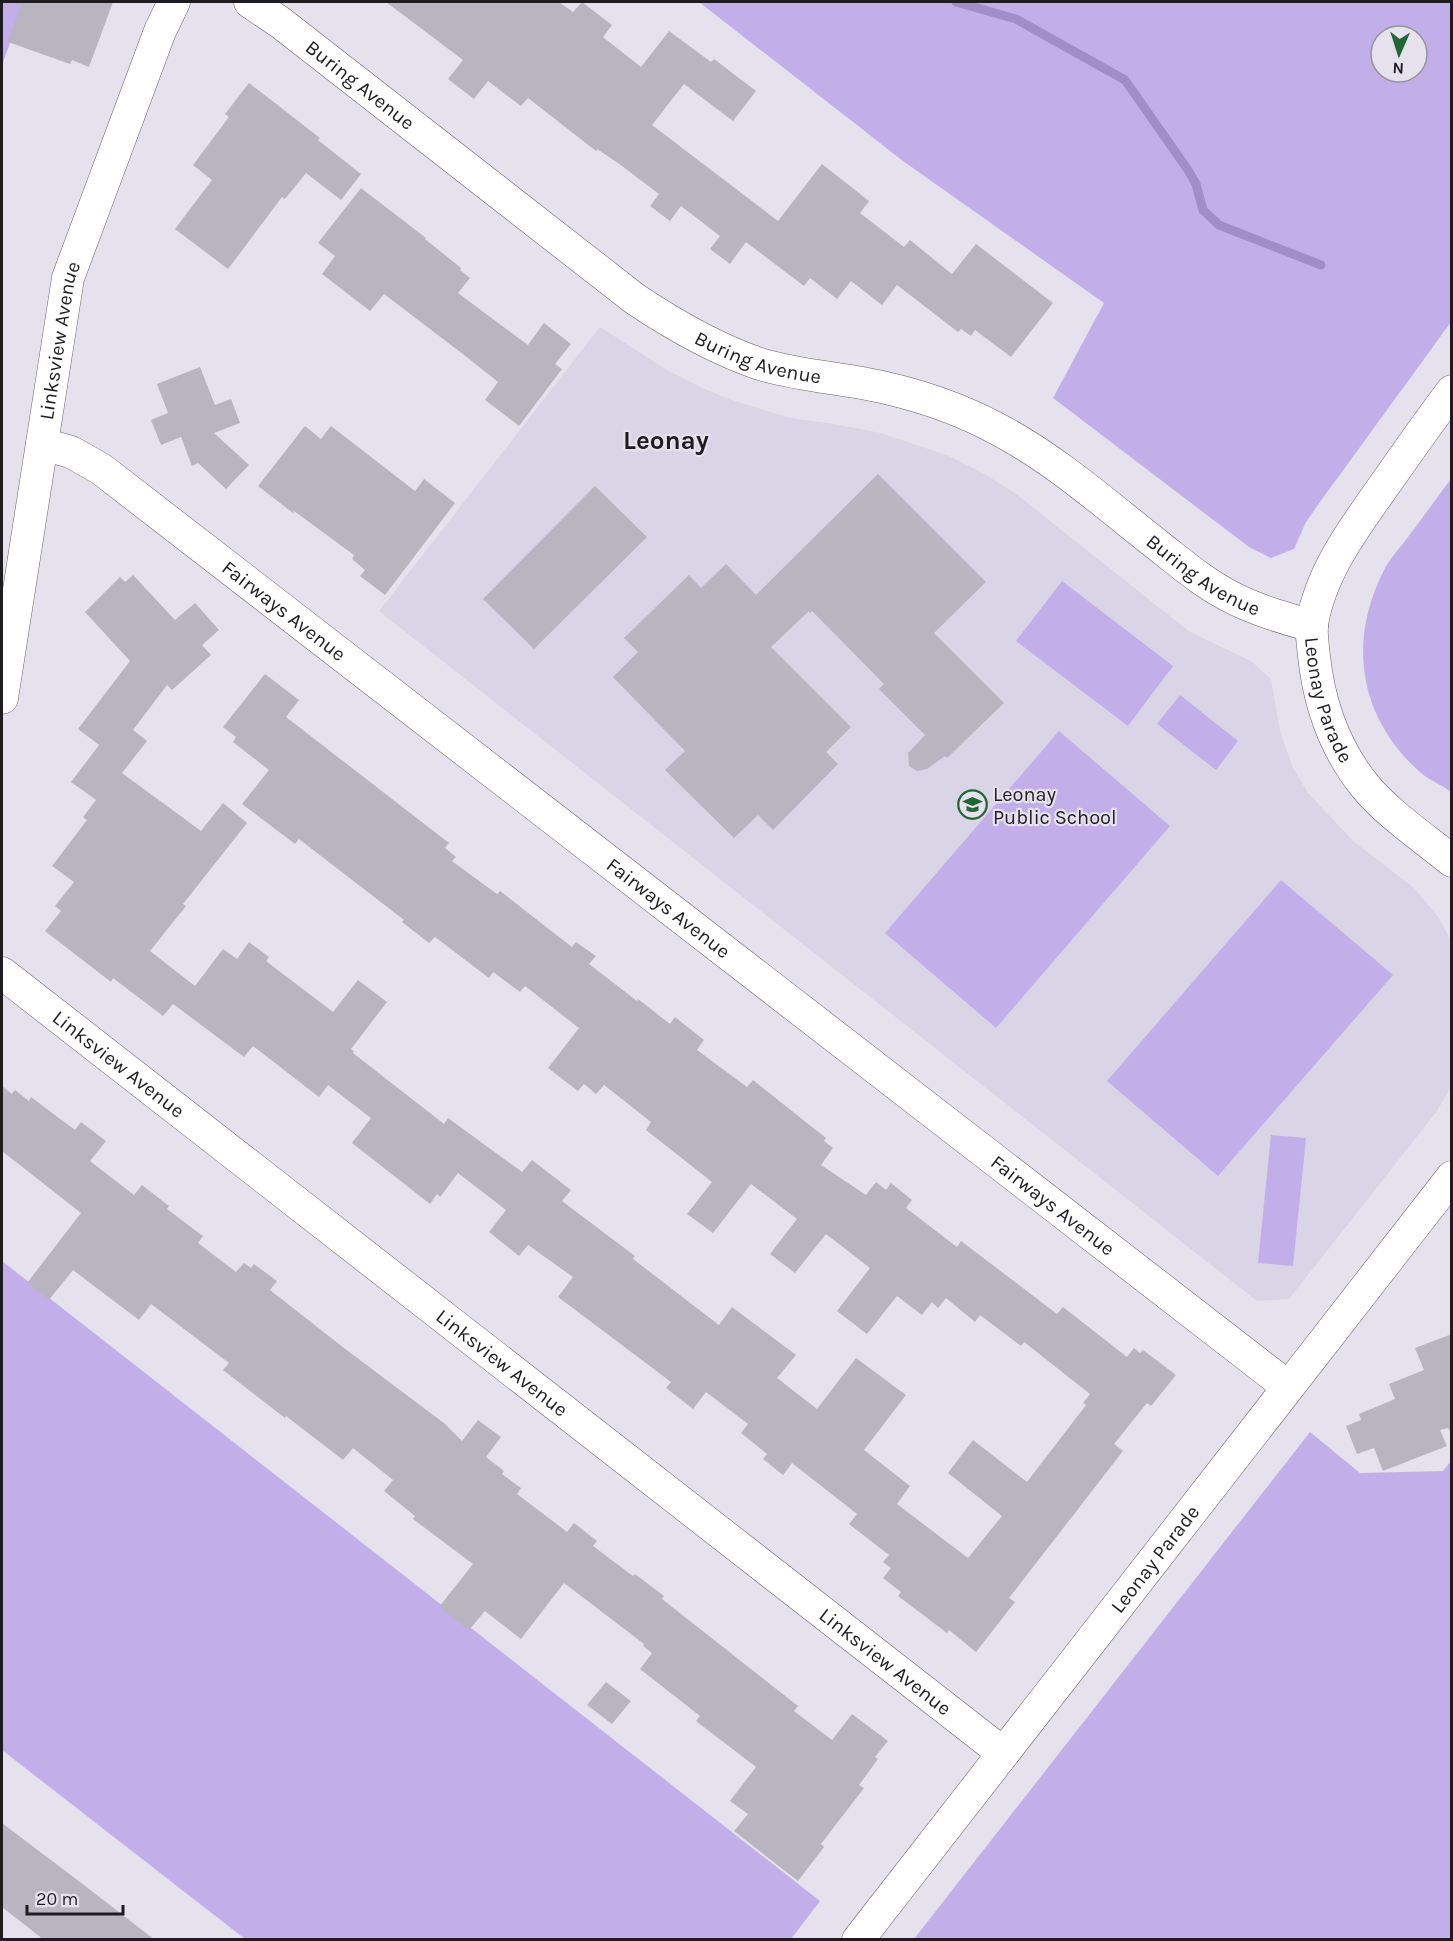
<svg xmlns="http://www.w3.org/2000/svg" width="1453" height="1941" font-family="Karla,sans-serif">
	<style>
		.built { fill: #d9d4e6 }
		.green { fill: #c2afe9; fill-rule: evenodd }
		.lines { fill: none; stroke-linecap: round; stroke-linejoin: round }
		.stream { stroke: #a18dc9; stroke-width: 9 }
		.building { fill: #b8b5c0 }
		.minor-casing { stroke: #66636d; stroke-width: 33 }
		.minor { stroke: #fff; stroke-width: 32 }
		.labels { text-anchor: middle; stroke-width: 4.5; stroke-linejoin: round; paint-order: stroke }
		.street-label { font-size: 20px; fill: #1e1c20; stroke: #e5e2ee }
		.poi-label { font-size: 20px; fill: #1e1c20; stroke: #e5e2ee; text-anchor: start }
		.district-label { font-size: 26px; font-weight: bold; fill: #1e1c20; stroke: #e5e2ee }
	</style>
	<rect width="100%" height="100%" fill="#e5e2ee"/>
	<path class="built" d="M600 327 667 370 702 388 735 401 790 418 828 423 881 433 949 456 983 473 1016 494 1190 632 1251 661 1271 679 1280 731 1293 768 1308 793 1353 841 1414 888 1439 918 1451 941V1087L1437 1111 1289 1299 1257 1301 379 611Z"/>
	<path class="green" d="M2 2H25L2 65Z
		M699 2H1451V322L1320 502 1306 522 1294 549 1271 558 1249 547 1053 398 1104 303 903 161ZM1381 36H1417V72H1381Z
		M1451 479V792C1442 785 1429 780 1421 773 1359 719 1347 642 1384 570 1389 560 1398 550 1405 541 1421 520 1436 499 1451 479Z
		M1062 581 1173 666 1128 726 1016 641Z
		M1180 695 1238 741 1216 770 1157 724Z
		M1059 731 1170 826 996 1028 885 933Z
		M1281 880 1393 975 1218 1176 1107 1081Z
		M1271 1135 1306 1138 1293 1266 1258 1263Z
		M2 1261 820 1901 791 1939H245L2 1750Z
		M1310 1432 1360 1473 1443 1471 1451 1461V1939H914Z"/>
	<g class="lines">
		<path class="stream" d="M956 2 1016 19 1125 80 1188 170 1196 184 1203 210 1219 225 1321 265"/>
	</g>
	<path class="building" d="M22 2H113L89 67 72 60 70 64 8 42Z
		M386 2H559L573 12 582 2 612 25 603 37 641 67 669 31 711 62 714 59 756 91 733 121 684 84 652 125 778 221 822 164 869 201 860 213 904 247 910 240 952 274 976 244 1053 303 1011 357 975 330 971 336 961 329 958 332 897 285 882 305 851 281 837 299 810 278 804 286 746 242 730 264 710 249 720 236 681 206 670 221 650 206 659 194 618 163 597 149 596 151 528 98 521 106 488 81 474 99 448 79 463 60Z
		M249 83 320 138 318 140 361 174 341 200 306 173 285 199 282 197 228 269 175 229 212 180 193 165 229 117 225 114Z
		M361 188 426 238 425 239 461 268 460 270 470 278 458 293 528 345 544 323 571 344 555 364 562 369 519 426 485 400 498 382 468 358 384 294 370 311 322 274 335 256 318 243Z
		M200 367 215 405 231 399 240 423 214 433 249 465 226 489 198 463 192 466 181 437 161 445 151 420 168 413 157 384Z
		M305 426 321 439 331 426 415 491 424 479 455 503 385 595 360 576 365 570 352 559 354 555 294 511 293 513 258 486Z
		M878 474 986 582 934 633 1004 703 947 758 945 756 927 769 917 771 909 766 908 753 925 735 879 689 884 684 812 611 810 613 809 611 771 647 851 727 826 752 838 764 773 830 758 815 734 838 665 770 685 751 613 677 638 652 624 638 689 575 701 588 726 564 756 595Z
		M595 486 647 537 534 649 483 599Z
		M133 575 175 620 195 603 219 630 202 645 211 655 172 690 167 685 133 730 147 741 122 773 201 831 223 803 247 823 183 904 186 906 150 951 195 986 223 949 237 959 249 942 269 957 266 961 333 1012 358 980 387 1002 351 1049 354 1051 353 1053 444 1124 448 1118 522 1172 532 1160 571 1190 562 1201 635 1256 633 1259 719 1325 732 1307 796 1355 777 1378 817 1409 856 1358 906 1395 864 1450 910 1486 897 1504 968 1558 1002 1516 948 1473 973 1440 1027 1482 1086 1405 1083 1403 1090 1394 1024 1342 1021 1346 980 1315 975 1322 946 1298 938 1308 932 1302 922 1315 897 1296 867 1334 837 1311 870 1268 826 1234 795 1273 770 1254 797 1219 751 1184 713 1233 687 1214 712 1182 646 1130 651 1122 604 1085 596 1094 584 1084 578 1091 548 1068 579 1028 525 986 520 992 493 972 489 978 435 937 429 943 402 922 404 920 299 839 295 844 242 804 269 770 233 742 236 737 223 727 265 674 299 700 286 717 449 843 445 848 456 857 452 861 497 894 500 891 572 947 576 942 596 956 589 964 637 1001 638 999 670 1024 675 1017 704 1040 697 1050 747 1087 753 1080 826 1138 824 1141 833 1148 821 1165 866 1195 876 1182 886 1190 891 1183 912 1200 906 1208 957 1247 961 1241 1057 1314 1063 1307 1127 1357 1134 1348 1140 1353 1143 1350 1176 1375 1151 1406 1147 1403 1114 1444 1123 1451 1009 1598 1015 1602 976 1652 949 1630 947 1633 898 1596 901 1592 883 1578 891 1568 883 1562 889 1555 849 1524 857 1514 792 1463 783 1475 763 1459 767 1454 741 1433 748 1424 706 1392 693 1409 666 1388 671 1382 558 1297 573 1277 528 1245 519 1256 489 1232 506 1210 458 1173 440 1197 437 1194 430 1204 352 1143 371 1118 328 1085 319 1097 253 1046 244 1057 173 1004 163 1016 113 978 111 982 45 931 61 911 55 906 74 882 52 866 87 820 83 817 96 800 71 782 99 745 78 729 130 661 85 612 120 577 125 582Z
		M2 1086 12 1094 15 1090 29 1101 31 1097 75 1130 81 1122 106 1141 90 1161 134 1195 142 1185 169 1206 167 1209 203 1236 198 1243 236 1272 244 1263 251 1268 254 1264 277 1281 270 1290 344 1348 445 1424 462 1441 478 1420 501 1437 486 1457 504 1471 502 1474 521 1488 517 1494 567 1532 574 1523 597 1541 593 1546 633 1576 635 1574 664 1596 662 1599 798 1706 794 1711 832 1740 852 1714 888 1741 875 1757 878 1759 859 1785 864 1788 821 1844 824 1847 798 1881 734 1831 748 1814 730 1801 756 1767 696 1721 700 1716 640 1669 652 1653 643 1646 644 1644 564 1583 521 1639 485 1611 469 1630 439 1607 473 1564 413 1519 415 1516 384 1491 393 1480 353 1448 343 1460 286 1416 285 1418 223 1370 229 1363 151 1304 139 1320 73 1270 49 1300 27 1283 81 1213 2 1151Z
		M1452 1334V1434L1448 1428 1440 1430 1447 1446 1383 1471 1374 1448 1357 1454 1346 1426 1361 1420 1359 1414 1395 1399 1389 1384 1424 1370 1415 1348Z
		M606 1682 631 1701 612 1724 587 1705Z
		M2 1823 80 1882 155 1940H44L2 1907Z"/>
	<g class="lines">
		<defs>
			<g id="minor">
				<path id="s1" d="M250 2 281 23 635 299C674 325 715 349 760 364 793 374 828 377 862 383 911 392 960 408 1003 432 1060 463 1110 508 1160 547 1183 565 1205 584 1231 597 1256 610 1284 618 1312 626"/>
				<path id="s2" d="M1452 391C1430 420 1409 450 1388 480 1357 524 1321 570 1312 624 1311 634 1313 646 1314 656 1319 703 1335 749 1365 786 1388 814 1424 838 1452 861"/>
				<path id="s3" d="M42 444 71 452 101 469 1287 1386"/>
				<path id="s4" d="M2 698 68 278 160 31 174 2"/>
				<path id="s5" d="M2 973 1003 1753"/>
				<path id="s6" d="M858 1940 1452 1177"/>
			</g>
		</defs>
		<use href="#minor" class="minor-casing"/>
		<use href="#minor" class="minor"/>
	</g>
	<defs>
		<symbol id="school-ring" viewBox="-11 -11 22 22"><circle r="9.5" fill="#e5e2ee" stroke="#206734" stroke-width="1.5"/><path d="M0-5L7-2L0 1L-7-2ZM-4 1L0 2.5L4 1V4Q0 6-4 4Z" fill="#206734"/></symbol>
	</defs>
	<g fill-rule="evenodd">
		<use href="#school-ring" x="956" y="788" width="33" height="33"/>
	</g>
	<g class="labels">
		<g class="street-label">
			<text dy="7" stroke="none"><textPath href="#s1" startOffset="138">Buring Avenue</textPath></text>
			<text dy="7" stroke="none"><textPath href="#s4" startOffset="362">Linksview Avenue</textPath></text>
			<text dy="7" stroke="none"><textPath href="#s1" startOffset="624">Buring Avenue</textPath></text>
			<text dy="7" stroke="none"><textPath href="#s1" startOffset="1128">Buring Avenue</textPath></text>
			<text dy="7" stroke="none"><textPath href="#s3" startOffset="296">Fairways Avenue</textPath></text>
			<text dy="7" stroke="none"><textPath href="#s2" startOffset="352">Leonay Parade</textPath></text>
			<text dy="7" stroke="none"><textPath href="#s3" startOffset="782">Fairways Avenue</textPath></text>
			<text dy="7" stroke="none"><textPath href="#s5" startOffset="148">Linksview Avenue</textPath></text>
			<text dy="7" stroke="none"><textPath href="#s3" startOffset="1268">Fairways Avenue</textPath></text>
			<text dy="7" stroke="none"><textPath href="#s5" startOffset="634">Linksview Avenue</textPath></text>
			<text dy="7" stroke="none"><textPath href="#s6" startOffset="483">Leonay Parade</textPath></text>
			<text dy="7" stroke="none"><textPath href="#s5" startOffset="1120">Linksview Avenue</textPath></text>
		</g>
		<g class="poi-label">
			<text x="993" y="801">Leonay<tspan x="993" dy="23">Public School</tspan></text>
		</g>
		<g class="district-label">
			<text x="666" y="449">Leonay</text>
		</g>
	</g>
	<rect width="1453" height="1941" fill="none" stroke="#1e1c20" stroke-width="6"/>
	<g transform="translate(1399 54) rotate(183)"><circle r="28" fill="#e5e2ee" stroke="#95939c" stroke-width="1.5"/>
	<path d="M0-4.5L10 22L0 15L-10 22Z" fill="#206734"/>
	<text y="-9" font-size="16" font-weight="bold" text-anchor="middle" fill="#1e1c20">N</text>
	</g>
	<path d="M27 1905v9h96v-9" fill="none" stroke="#1e1c20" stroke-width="3"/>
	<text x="36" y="1905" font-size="18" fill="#1e1c20" stroke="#e5e2ee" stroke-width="4.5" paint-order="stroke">20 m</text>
</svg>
